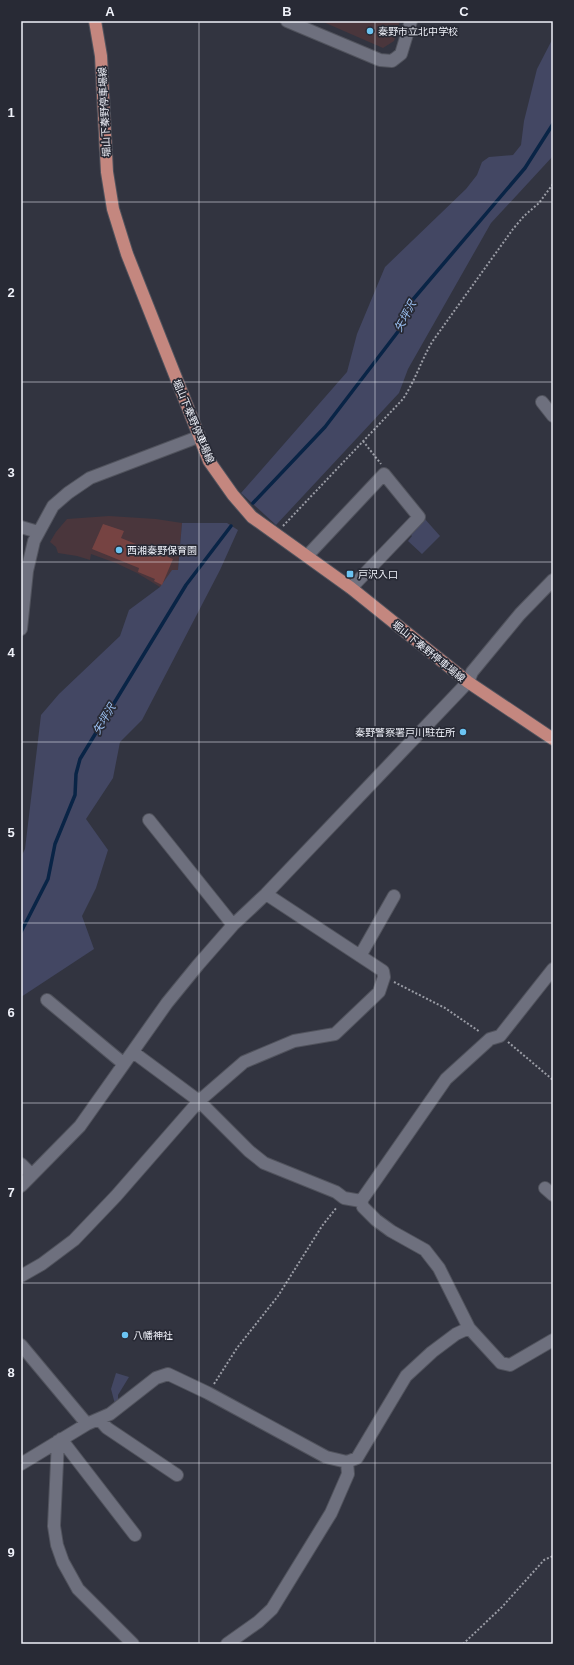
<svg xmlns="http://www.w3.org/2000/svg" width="574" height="1665" font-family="Helvetica,'Noto Sans JP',sans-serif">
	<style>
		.education { fill: #4a363c }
		.green { fill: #434763 }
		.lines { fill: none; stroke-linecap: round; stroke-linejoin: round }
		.stream { stroke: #092446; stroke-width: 3.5 }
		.building { fill: #764342 }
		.minor-casing { stroke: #51535d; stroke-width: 14 }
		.major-casing { stroke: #51535d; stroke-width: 14 }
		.path { stroke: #9a9ca5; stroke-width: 2; stroke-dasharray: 2 2; stroke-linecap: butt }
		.minor { stroke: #6e707e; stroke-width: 12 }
		.major { stroke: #c4877f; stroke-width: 12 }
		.grid { fill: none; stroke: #eff1f9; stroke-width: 1; stroke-opacity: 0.55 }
		.poi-dot { fill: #6bc3f2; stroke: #282a35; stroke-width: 1.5 }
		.labels { text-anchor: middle; stroke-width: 3.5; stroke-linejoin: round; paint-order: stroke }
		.poi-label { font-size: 10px; fill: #eff1f9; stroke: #282a35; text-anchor: start }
		.street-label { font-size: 10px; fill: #eff1f9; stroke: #282a35 }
		.water-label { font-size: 11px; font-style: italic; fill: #9cc1f3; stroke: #282a35 }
		.neatline { fill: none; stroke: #eff1f9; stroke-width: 1.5 }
		.grid-label { font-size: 13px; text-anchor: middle; font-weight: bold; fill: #eff1f9 }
	</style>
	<rect width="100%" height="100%" fill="#323440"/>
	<path class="education" d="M321 21H400L394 41 383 48Z
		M109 516 156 519 182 523 178 570 160 587 137 573 116 563 91 554 90 560 77 556 58 553 56 547 50 542 56 532 67 519Z"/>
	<path class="green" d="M553 38V156L491 223 408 369 399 393 276 525 241 493 347 372 357 334 385 267 466 189 477 175 482 162 489 157 513 155 521 145 524 121 537 69Z
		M424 518 440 536 422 554 408 541 412 536 410 534Z
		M182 523H227L238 530 220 570 142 720 120 742 113 778 86 819 108 850 96 888 82 916 94 949 21 997V857L25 849 41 715 59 694 120 636 129 610 160 587 172 570H178Z
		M116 1373 129 1377 118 1395V1402L115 1404 111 1389Z"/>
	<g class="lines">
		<path class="stream" d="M253 503 325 427 400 329 410 303 525 168 553 124
			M21 932 48 879 55 844 75 795 76 774 80 759 186 585 231 526"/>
	</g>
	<path class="building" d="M103 524 124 531 121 538 173 559 162 585 154 581 155 579 138 572 139 568 92 549Z"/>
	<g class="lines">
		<defs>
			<path id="minor" d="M287 21 380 60 392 61 401 54 411 21
				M542 402 553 416
				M21 527 38 532
				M307 556 384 474 419 517 351 588
				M21 629 27 571 34 541 53 506 68 493 90 478 198 437
				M149 820 233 925
				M360 956 394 896
				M47 1000 124 1064
				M133 1052 199 1101 249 1151 264 1163 336 1192 344 1198 361 1201
				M21 1164 32 1175
				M21 1186 80 1126 167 1003 198 965 233 925 266 894 468 682 472 672 520 614 553 580
				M545 1188 553 1195
				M361 1201 446 1079 490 1039 500 1036 553 969
				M361 1201 363 1207 376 1220 391 1231 425 1250 439 1268 469 1328 501 1363 510 1365 553 1340
				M21 1276 42 1264 74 1240 116 1196 199 1101 244 1062 294 1041 335 1034 379 992 384 977 383 971 266 894
				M21 1345 87 1424
				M99 1419 107 1428 177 1475
				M61 1439 135 1535
				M58 1441 54 1526 57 1545 63 1562 78 1589 133 1644
				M21 1464 87 1424 110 1414 156 1378 168 1374 208 1393 326 1457 347 1462 357 1458 406 1376 432 1352 456 1334 469 1328
				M227 1644 258 1622 272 1609 331 1513 348 1474 347 1462"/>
			<path id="major" d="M95 21 101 56 107 172 113 209 127 254 209 461 233 495 252 517 351 588 468 682 553 739"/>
		</defs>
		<use href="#minor" class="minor-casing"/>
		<use href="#major" class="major-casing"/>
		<path class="path" d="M363 441 381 464
			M283 526 403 399C415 381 421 361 432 342L513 229 524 216 539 203 553 184
			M394 982 445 1008 480 1032
			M508 1042 553 1080
			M214 1384 237 1348 278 1296 322 1226 337 1207
			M463 1644 502 1607 544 1560 553 1556"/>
		<use href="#minor" class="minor"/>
		<use href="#major" class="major"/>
	</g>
	<path class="grid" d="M199 21V1644M375 21V1644M21 202H553M21 382H553M21 562H553M21 742H553M21 923H553M21 1103H553M21 1283H553M21 1463H553"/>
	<g class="poi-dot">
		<circle cx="370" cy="31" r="4"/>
		<circle cx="119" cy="550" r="4"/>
		<rect x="346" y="570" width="8" height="8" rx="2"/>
		<circle cx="463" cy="732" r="4"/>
		<circle cx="125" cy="1335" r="4"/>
	</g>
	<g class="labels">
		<g class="poi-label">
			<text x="378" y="35">秦野市立北中学校</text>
			<text x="127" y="554">西湘秦野保育園</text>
			<text x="358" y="578">戸沢入口</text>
			<text x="455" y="736" text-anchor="end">秦野警察署戸川駐在所</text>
			<text x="133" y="1339">八幡神社</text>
		</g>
		<g class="street-label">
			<text transform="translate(104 112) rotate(-93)" y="4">堀山下秦野停車場線</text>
			<text transform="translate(194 421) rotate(67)" y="4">堀山下秦野停車場線</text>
			<text transform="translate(429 651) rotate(39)" y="4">堀山下秦野停車場線</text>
		</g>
		<g class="water-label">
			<text transform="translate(405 316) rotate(-62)" y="4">矢坪沢</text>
			<text transform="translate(104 719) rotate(-59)" y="4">矢坪沢</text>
		</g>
	</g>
	<rect width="574" height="1665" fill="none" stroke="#282a35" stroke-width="44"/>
	<rect x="22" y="22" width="530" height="1621" class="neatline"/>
	<g class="grid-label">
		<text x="110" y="16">A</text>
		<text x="287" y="16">B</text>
		<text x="464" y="16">C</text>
		<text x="11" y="117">1</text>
		<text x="11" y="297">2</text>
		<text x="11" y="477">3</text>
		<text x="11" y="657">4</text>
		<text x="11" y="837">5</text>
		<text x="11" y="1017">6</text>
		<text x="11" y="1197">7</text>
		<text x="11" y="1377">8</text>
		<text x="11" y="1557">9</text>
	</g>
</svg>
